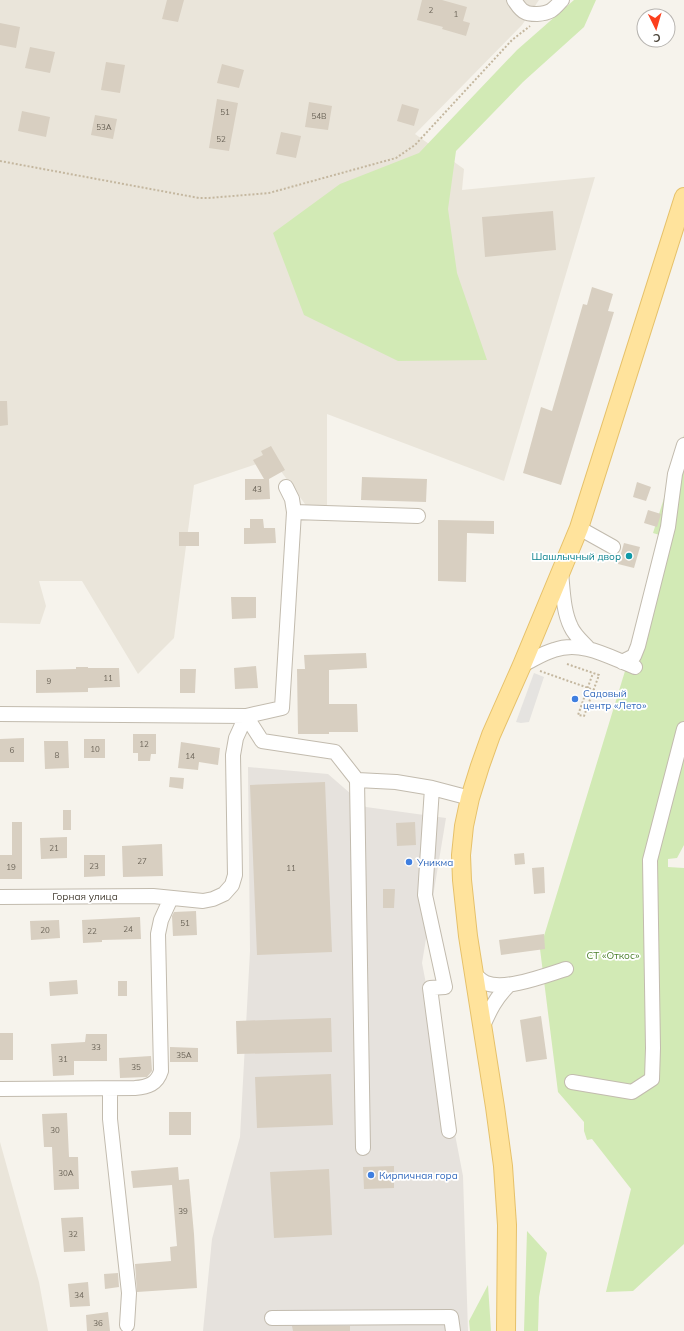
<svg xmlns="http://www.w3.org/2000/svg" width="684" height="1331" font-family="Mulish,sans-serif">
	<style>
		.residential { fill: #eae5da }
		.industrial { fill: #e6e2dd }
		.green { fill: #d2eab5 }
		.parking { fill: #e5e3e0 }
		.building { fill: #d8cfc1 }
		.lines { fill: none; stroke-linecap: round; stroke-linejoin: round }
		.minor-casing { stroke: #c2bbae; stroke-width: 16 }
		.major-casing { stroke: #e6c16a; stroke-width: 20 }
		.path { stroke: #c4b79f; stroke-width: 2; stroke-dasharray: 2 2; stroke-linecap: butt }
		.minor { stroke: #fff; stroke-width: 14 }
		.major { stroke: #ffe39c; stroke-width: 18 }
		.culture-dot { fill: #0f9aa8; stroke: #fff; stroke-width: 1.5 }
		.shop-dot { fill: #3f7fe0; stroke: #fff; stroke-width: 1.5 }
		.labels { text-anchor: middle; stroke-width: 3.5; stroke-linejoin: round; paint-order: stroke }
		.number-label { font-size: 8px; fill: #6e675b }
		.culture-label { font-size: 10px; fill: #0d838f; stroke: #fff; text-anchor: end }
		.shop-label { font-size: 10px; fill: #366cbe; stroke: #fff; text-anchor: start }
		.street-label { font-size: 10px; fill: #4b4439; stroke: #fff }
		.park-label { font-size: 10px; fill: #4a7f2a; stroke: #fff }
	</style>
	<rect width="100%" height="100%" fill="#f6f3ec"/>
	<path class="residential" d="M0 0H539L522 25 415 134 464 169 462 190 595 177 504 481 327 414V511L313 515 272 459 194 485 174 638 138 674 82 581H39L46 606 40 624 0 623Z
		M0 1142 39 1282 48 1331H0Z"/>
	<path class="industrial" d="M248 767 328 774 366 807 446 818 422 963 463 1176 468 1331H203L212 1239 240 1137 250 951Z"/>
	<path class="green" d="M574 0H596L584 27 523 82 456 151 448 209 457 273 487 360 398 361 304 315 273 233 340 184 419 153 517 50Z
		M684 435V845L677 858 668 859V867L684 868V1244L633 1291 606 1292 631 1189 592 1139 587 1140 584 1131V1122L558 1092 540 949 666 537 653 533Z
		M527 1231 547 1253 539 1297 538 1331H524Z
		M488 1285 491 1331H470L469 1321Z"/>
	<path class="parking" d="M534 673 544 677 529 722 521 723 516 722Z"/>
	<path class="building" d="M167 0H184L178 22 162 19Z
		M422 0H442L467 7 463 21 470 23 466 36 442 29 443 27 417 20Z
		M0 23 20 27 16 48 0 45Z
		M30 47 55 52 50 73 25 68Z
		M106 62 125 65 120 93 101 90Z
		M222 64 244 70 239 88 217 83Z
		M217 99 238 103 229 151 209 148Z
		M309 102 332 106 328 130 305 127Z
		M402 104 419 109 414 126 397 121Z
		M22 111 50 117 46 137 18 131Z
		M95 115 117 119 113 139 91 135Z
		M281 132 301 136 296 158 276 154Z
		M553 211 556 250 485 257 482 217Z
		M592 287 613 294 608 311 614 312 561 485 523 473 541 407 552 411 583 304 587 305Z
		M0 401H7L8 425 0 426Z
		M271 446 285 470 269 479 270 499 245 500V479H264L253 460 263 455 261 451Z
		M362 477 427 479 426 502 361 500Z
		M637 482 651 487 646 501 633 497Z
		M648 510 661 514 657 527 644 523Z
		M250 519H263L264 528H275L276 543 244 544V528H250Z
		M438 520 494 521V534L467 533 466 582 438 581Z
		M179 532H199V546H179Z
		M624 543 640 547 634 568 618 564Z
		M231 597H256V618L232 619Z
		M366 653 367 668 329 670V704H357L358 732H329V734H298L297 669H305L304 655Z
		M256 666 258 688 235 689 234 668Z
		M76 667H88V668H119L120 687 88 688V692L36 693V670L76 669Z
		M180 669H196L195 693H180Z
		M133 734H156V754H151L150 761H138V753H133Z
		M24 738V762H0V739Z
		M84 739H105V758H84Z
		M44 741H68L69 768 45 769Z
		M181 742 220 748 218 765 199 762 198 770 178 768Z
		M170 777 184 778 183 789 169 787Z
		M325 782 332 952 257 955 250 785Z
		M63 810H71V830H63Z
		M12 822H22V879H0V855H12Z
		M415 822 416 845 397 846 396 823Z
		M67 837V858L41 859 40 838Z
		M162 844 163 876 123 877 122 846Z
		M524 853 525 864 515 865 514 854Z
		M84 855H105V876L84 877Z
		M544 867 545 893 534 894 532 868Z
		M383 889H395L394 908H383Z
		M196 911 197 935 173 936 172 916 174 912Z
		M140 917 141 939 102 940V942L83 943 82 920Z
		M59 920 60 938 31 940 30 921Z
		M544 934 545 949 501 955 499 940Z
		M77 980 78 994 50 996 49 982Z
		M118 981H127V996H118Z
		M541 1016 547 1059 526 1062 520 1020Z
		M331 1018 332 1052 237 1054 236 1021Z
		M0 1033H13V1060H0Z
		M86 1034H107V1061H74V1075L53 1076 51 1044 85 1042Z
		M170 1047 198 1048V1062H170Z
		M151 1056 152 1071 147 1077 120 1078 119 1058Z
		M331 1074 333 1125 257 1128 255 1077Z
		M169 1112H191V1135H169Z
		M67 1113 69 1157H78L79 1189 54 1190 52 1147H44L42 1114Z
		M394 1166V1188L364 1189 363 1167Z
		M178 1167 179 1180 189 1179 194 1234 197 1288 137 1292 135 1264 171 1261 170 1247 177 1246 172 1185 133 1188 131 1171Z
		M329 1169 332 1235 274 1238 270 1172Z
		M83 1217 85 1251 64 1252 61 1218Z
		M118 1273 119 1287 105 1289 104 1274Z
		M88 1282 90 1306 70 1307 68 1284Z
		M108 1312 110 1331H87L86 1315Z
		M292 1326H350V1331H293Z"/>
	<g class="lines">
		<defs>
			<path id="minor" d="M514 0C517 4 520 10 525 12 528 14 533 14 537 14 551 13 553 10 562 0
				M294 512 418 516
				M579 528 613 547
				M561 573C563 590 563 611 571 627 575 636 583 642 589 649
				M622 662 634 656 638 646 668 527 675 474 684 445
				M522 665C533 660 543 653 554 650 582 640 609 657 635 667
				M0 714 246 716 282 708 294 512 292 499 286 487
				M246 716 262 741 335 752 357 780 363 1148
				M357 780 396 782 432 788 470 798
				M432 788 425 895 445 987 430 988 449 1131
				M0 897 153 896 203 901 213 899 224 894 232 885 235 875 233 755 236 738 246 716
				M474 974C478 977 481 981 486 983 506 991 546 975 566 969
				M482 1028C489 1012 496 997 509 985
				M572 1082 632 1092 652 1079 653 1048 650 860 684 729
				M0 1089 135 1088C148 1087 157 1084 161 1071L158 934 161 920 171 898
				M110 1089V1119L129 1293 127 1325
				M272 1318 451 1317 453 1331"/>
			<path id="major" d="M506 1331 507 1225 503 1166 495 1107 468 936 462 880 461 855 464 826 470 798 480 766 491 735 522 665 579 528 684 197"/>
		</defs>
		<use href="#minor" class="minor-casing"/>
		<use href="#major" class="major-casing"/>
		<path class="path" d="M0 161 199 198H209L269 193 396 158 415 145 512 40 530 26
			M567 664 599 675 584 716 578 715 593 673
			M540 671 597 691"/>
		<use href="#minor" class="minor"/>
		<use href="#major" class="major"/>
	</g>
	<circle class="culture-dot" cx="629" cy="556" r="4"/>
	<g class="shop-dot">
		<circle cx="575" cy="699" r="4"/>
		<circle cx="409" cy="862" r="4"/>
		<circle cx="371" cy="1175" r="4"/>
	</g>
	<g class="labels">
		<g class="number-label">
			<text x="431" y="13">2</text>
			<text x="456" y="17">1</text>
			<text x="225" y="115">51</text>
			<text x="319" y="119">54В</text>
			<text x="104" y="130">53А</text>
			<text x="221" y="142">52</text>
			<text x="257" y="492">43</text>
			<text x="108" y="681">11</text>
			<text x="49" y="684">9</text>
			<text x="144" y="747">12</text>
			<text x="95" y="752">10</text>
			<text x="12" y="753">6</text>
			<text x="57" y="758">8</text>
			<text x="190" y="759">14</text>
			<text x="54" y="851">21</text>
			<text x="142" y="864">27</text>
			<text x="94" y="869">23</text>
			<text x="11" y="870">19</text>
			<text x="291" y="871">11</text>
			<text x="185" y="926">51</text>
			<text x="128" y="932">24</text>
			<text x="45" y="933">20</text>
			<text x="92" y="934">22</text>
			<text x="96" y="1050">33</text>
			<text x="184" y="1058">35А</text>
			<text x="63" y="1062">31</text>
			<text x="136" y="1070">35</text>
			<text x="55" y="1133">30</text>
			<text x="66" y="1176">30А</text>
			<text x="183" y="1214">39</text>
			<text x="73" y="1237">32</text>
			<text x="79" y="1298">34</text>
			<text x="98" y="1326">36</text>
		</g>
		<g class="culture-label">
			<text x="621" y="560">Шашлычный двор</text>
		</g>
		<g class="shop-label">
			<text x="583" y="697">Садовый<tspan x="583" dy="12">центр «Лето»</tspan></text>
			<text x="417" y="866">Уникма</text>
			<text x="379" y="1179">Кирпичная гора</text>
		</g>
		<g class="street-label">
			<text x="85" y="900">Горная улица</text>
		</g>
		<g class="park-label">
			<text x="613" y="959">СТ «Откос»</text>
		</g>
	</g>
	<g transform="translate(656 28) rotate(175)"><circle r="19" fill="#ffffff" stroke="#b7b4b0"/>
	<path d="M0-3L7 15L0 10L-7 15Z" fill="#fc3f1d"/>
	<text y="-6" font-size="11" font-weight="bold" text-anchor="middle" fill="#4b4439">С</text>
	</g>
</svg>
